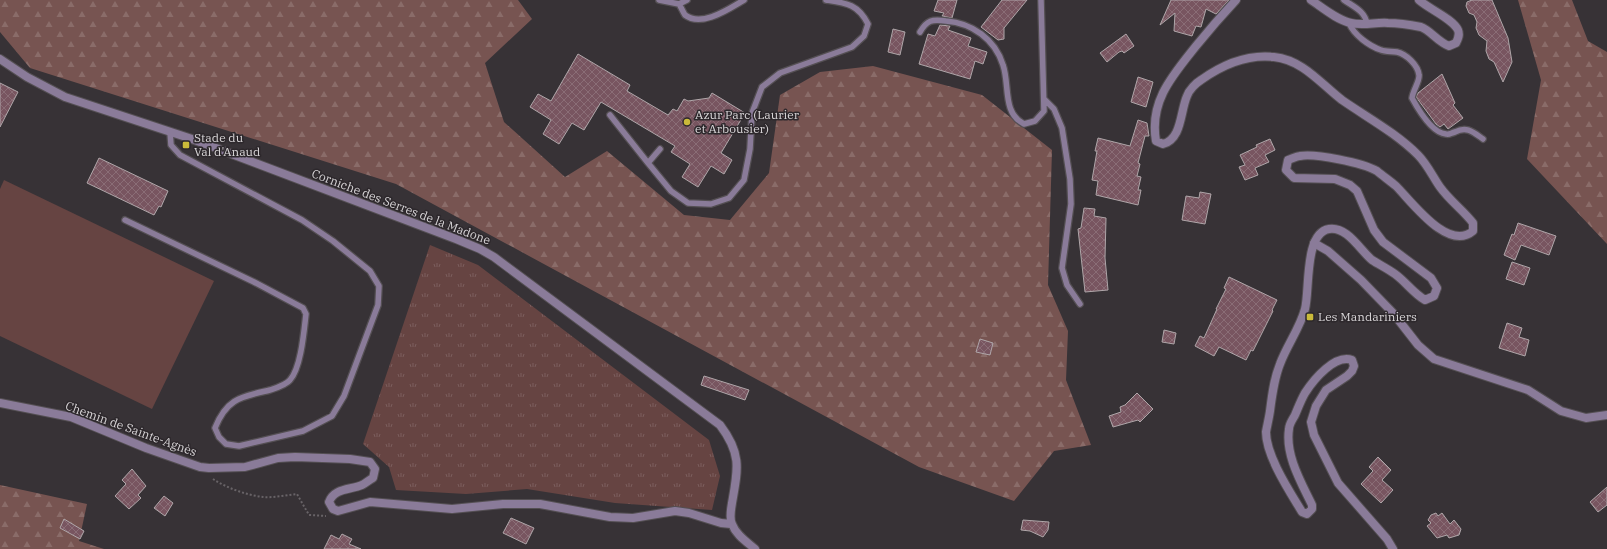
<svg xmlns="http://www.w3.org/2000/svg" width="1607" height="549" font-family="'IBM Plex Serif',serif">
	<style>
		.grass { fill: url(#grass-tufts) }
		.forest { fill: url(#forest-firs) }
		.pitch { fill: #664442 }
		.building { fill: url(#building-cross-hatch); stroke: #afa6a9 }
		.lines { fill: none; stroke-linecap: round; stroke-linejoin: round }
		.service-casing { stroke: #544f53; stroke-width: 8 }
		.minor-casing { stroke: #544f53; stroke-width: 10 }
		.tertiary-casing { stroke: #544f53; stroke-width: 10 }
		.path { stroke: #686367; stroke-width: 2; stroke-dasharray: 2 2; stroke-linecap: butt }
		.service { stroke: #8a7b99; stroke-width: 5.5 }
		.minor { stroke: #8a7b99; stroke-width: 8 }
		.tertiary { stroke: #8a7b99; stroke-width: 8 }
		.poi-dot { fill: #caba3a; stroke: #2d282c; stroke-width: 1.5 }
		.labels { text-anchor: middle; stroke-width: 3; stroke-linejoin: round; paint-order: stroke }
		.poi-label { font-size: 12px; fill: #d8d5d7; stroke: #2d282c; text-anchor: start }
		.street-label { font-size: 12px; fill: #d8d5d7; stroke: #2d282c }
	</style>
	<defs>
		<pattern id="grass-tufts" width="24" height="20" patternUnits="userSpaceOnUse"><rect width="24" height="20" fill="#664442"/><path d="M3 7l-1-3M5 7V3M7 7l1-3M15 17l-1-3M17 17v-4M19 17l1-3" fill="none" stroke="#7b5e5d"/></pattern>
		<pattern id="forest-firs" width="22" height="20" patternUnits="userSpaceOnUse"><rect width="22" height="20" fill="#775451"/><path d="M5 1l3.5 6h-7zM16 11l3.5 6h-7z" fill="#8a6c69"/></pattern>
		<pattern id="building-cross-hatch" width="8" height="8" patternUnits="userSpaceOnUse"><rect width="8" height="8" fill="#785560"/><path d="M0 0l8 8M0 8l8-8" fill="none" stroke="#8a6d76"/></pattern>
	</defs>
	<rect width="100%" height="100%" fill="#373236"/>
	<path class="grass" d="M430 245 478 265 709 440 720 476 712 510 615 503 527 489 466 494 396 490 389 467 363 444Z"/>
	<path class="forest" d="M0 0H518L532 19 485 63 504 122 565 177 607 151 684 215 730 220 769 173 780 95 820 72 873 66 982 95 1052 150 1048 285 1068 331 1066 380 1091 445 1054 451 1014 501 919 467 396 184 30 68 0 32Z
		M1518 0H1572L1588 41 1607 52V244L1527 159 1541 80Z
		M0 485 87 504 79 541 104 549H0Z"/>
	<path class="pitch" d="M4 180 214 281 152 409 0 336V189Z"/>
	<path class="building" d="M938 0H957L952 18 942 16 944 13 934 11Z
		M1002 0H1027L1004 28V39L998 40 981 27Z
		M1171 0H1229L1216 14 1206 9 1201 27 1196 26 1192 36 1174 31 1175 13 1160 25Z
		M1472 0H1492L1508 38 1512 62 1503 82 1494 62 1489 59 1486 51 1487 41 1479 35 1476 28 1477 22 1474 15 1469 13 1466 6 1467 2Z
		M940 25 950 26 948 30 971 38 968 46 987 52 983 64 975 61 970 79 919 64 928 34 935 36Z
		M893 29 905 32 900 55 888 52Z
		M1126 34 1134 46 1124 53 1122 51 1119 52 1107 62 1100 53Z
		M578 54 630 85 627 91 668 115 673 109 677 111 684 99 688 101 709 98 712 93 745 113 721 153 732 160 724 174 711 166 698 187 682 177 690 164 671 152 675 146 601 102 584 130 572 123 559 144 543 134 551 120 530 107 538 94 551 101Z
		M1442 74 1455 103 1453 105 1463 118 1448 129 1444 124 1440 127 1436 124 1416 97 1418 93Z
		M1138 77 1153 82 1146 107 1131 102Z
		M0 83 18 92 0 127Z
		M1138 120 1147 123 1149 136H1145L1138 163 1140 164 1137 176 1141 177 1138 190H1141L1138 205 1096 195 1098 181 1092 180 1097 151H1095L1098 138 1130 146Z
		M1270 139 1275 150 1265 155 1269 162 1255 168 1258 175 1245 180 1239 167 1245 165 1240 155 1257 147 1256 145Z
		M99 158 168 191 161 207 159 206 154 215 87 183Z
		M1200 192 1211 194 1205 224 1182 220 1186 196 1199 198Z
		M1084 208 1095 209 1094 216 1106 218 1105 258 1108 290 1085 292 1078 229 1081 228Z
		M1518 223 1556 236 1549 255 1521 245 1515 260 1504 255 1512 234 1514 235Z
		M1512 262 1530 268 1524 285 1506 279Z
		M1229 277 1277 300 1272 310 1273 311 1253 351 1251 350 1246 360 1219 347 1214 356 1195 346 1200 336 1204 338 1217 309H1216L1226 289 1224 288Z
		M1507 323 1522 328 1519 337 1529 340 1525 356 1499 348Z
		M1164 330 1176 333 1174 344 1162 342Z
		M980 339 993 343 990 355 976 352Z
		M704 376 749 390 745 400 701 385Z
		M1137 393 1153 409 1140 422 1138 420 1113 427 1109 416 1121 412 1120 407 1125 405Z
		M1378 457 1391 470 1382 480 1393 490 1381 503 1361 484 1373 471 1369 467Z
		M132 469 146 486 138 495 141 498 129 509 115 496 126 484 122 480Z
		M1607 487V505L1598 512 1590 502Z
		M164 496 173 503 165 516 154 508Z
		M1436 513 1438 516 1442 513 1450 524 1454 520 1461 529 1459 535 1449 538 1447 535 1437 538 1427 526 1431 523 1428 520 1431 515Z
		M511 518 534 528 526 544 503 533Z
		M64 519 84 531 80 539 60 528Z
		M1023 520 1049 522 1048 530 1043 537 1030 531 1021 530Z
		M342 534 352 539 349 544 361 549H324L331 535 339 539Z"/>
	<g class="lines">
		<defs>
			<path id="service" d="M659 0 679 4 687 0
				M1344 0C1354 7 1365 11 1367 24
				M679 4C681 7 683 12 685 15 702 28 730 8 744 0
				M1349 23C1354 35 1369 46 1381 50 1386 52 1392 51 1397 52 1406 54 1418 65 1419 75 1420 81 1413 90 1412 98 1418 109 1432 133 1446 134 1449 135 1451 133 1455 132 1467 126 1473 132 1483 139
				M920 32C927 20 932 19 946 21 972 23 995 39 1003 65 1010 85 1002 113 1024 124L1035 121 1044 111 1041 0
				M1044 99 1054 109 1062 128 1070 179 1071 204 1062 268 1067 285 1080 304
				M610 115 648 163
				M660 149 648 163 671 191 688 203 711 204 729 198 744 180 750 149 752 113 762 87 780 73 852 47 864 36 868 24C858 4 846 3 826 0
				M125 220 254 282 303 308 306 314C304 331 301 368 290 380 286 385 276 388 270 390 241 397 227 398 215 428L219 437 226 444 239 446 303 431 332 416 344 396 378 305 379 286 370 271 333 241 302 220 180 155 171 145 170 132"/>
			<path id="minor" d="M0 59 27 77 65 97 192 139 456 239 480 249 494 257 720 425C742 454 738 469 732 503 731 510 729 518 732 524 736 535 747 542 755 549
				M1314 243 1328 251 1361 280 1393 313 1418 345 1434 359 1528 390 1561 411 1586 418 1607 415
				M0 403 71 417 146 448 200 467 209 468 245 467 278 458 295 457 350 459 370 462 375 469 373 478C369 480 366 483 362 485 350 490 334 488 329 502L333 509 338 511 370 502 452 509 503 504H540L610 517 633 518 675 511 689 513 721 523 731 524"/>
			<path id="tertiary" d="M1236 0C1222 15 1209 30 1196 46 1173 75 1149 101 1156 141L1163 144C1182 139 1180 112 1187 96 1189 90 1196 83 1201 80 1222 65 1247 54 1274 57 1303 60 1321 84 1342 100 1368 118 1396 133 1418 155 1427 164 1433 177 1440 187 1450 201 1463 210 1473 223V231C1448 252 1412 202 1396 186 1390 181 1383 176 1377 171 1363 163 1315 153 1300 156 1296 156 1292 159 1288 160L1286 170 1294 178 1335 179 1350 185 1357 191 1374 230 1383 242 1431 278 1437 288 1434 296 1425 300C1413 293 1406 282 1395 274 1388 269 1380 265 1372 260 1360 250 1347 226 1329 229 1304 233 1310 290 1305 309 1300 328 1287 345 1280 364 1274 379 1272 395 1270 411 1269 418 1267 426 1266 432 1266 456 1290 492 1302 512L1307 514 1312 509V505C1301 482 1285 455 1289 429 1289 424 1293 419 1295 415 1298 408 1301 400 1305 393 1314 379 1335 354 1352 360L1354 366 1352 371 1347 376 1326 390 1316 406 1311 422 1314 435 1338 483 1387 539 1393 549
				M1311 0C1323 8 1337 20 1351 23 1363 26 1376 22 1388 23 1399 23 1411 25 1421 27 1430 30 1438 42 1449 46L1456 43C1458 39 1460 35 1458 30 1453 19 1429 9 1419 0"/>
		</defs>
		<use href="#service" class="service-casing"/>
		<use href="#minor" class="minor-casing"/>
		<use href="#tertiary" class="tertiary-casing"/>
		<path class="path" d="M213 479C227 488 246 495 263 497 274 498 286 495 297 494L309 515 326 516"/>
		<use href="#service" class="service"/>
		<use href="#minor" class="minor"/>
		<use href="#tertiary" class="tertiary"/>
	</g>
	<g class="poi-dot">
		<circle cx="687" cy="122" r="4"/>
		<rect x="182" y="141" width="8" height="8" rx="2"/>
		<rect x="1306" y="313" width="8" height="8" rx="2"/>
	</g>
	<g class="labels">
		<g class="poi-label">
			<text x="695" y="119">Azur Parc (Laurier<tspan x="695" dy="14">et Arbousier)</tspan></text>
			<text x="194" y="142">Stade du<tspan x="194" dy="14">Val d'Anaud</tspan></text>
			<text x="1318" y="321">Les Mandariniers</text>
		</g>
		<g class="street-label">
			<text transform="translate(401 207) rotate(21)" y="4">Corniche des Serres de la Madone</text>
			<text transform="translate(131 429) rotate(20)" y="4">Chemin de Sainte-Agnès</text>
		</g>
	</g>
</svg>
